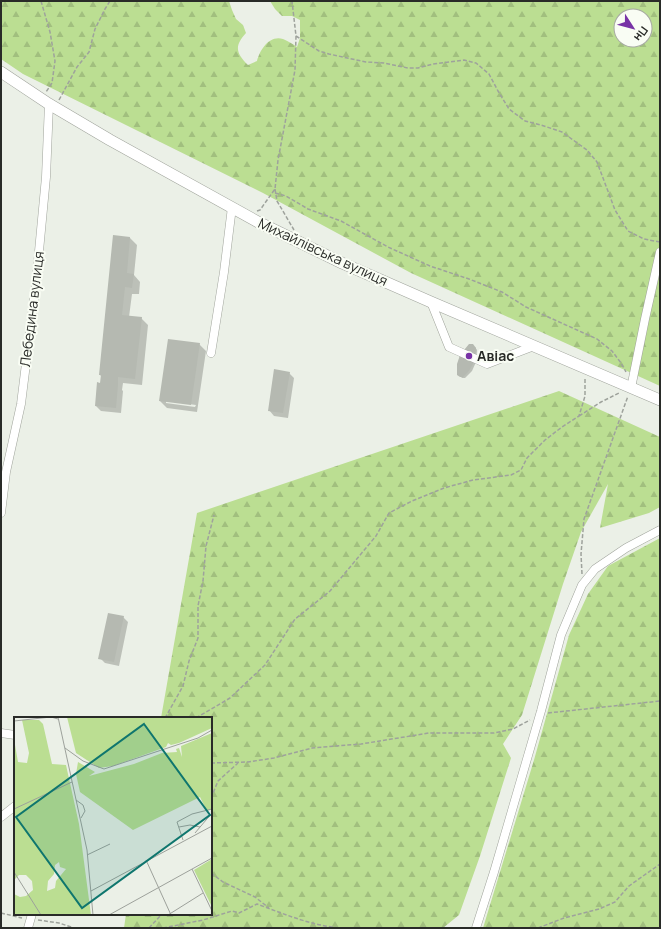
<svg xmlns="http://www.w3.org/2000/svg" width="661" height="929" font-family="Manrope,sans-serif">
	<style>
		.forest { fill: url(#forest-firs); fill-rule: evenodd }
		.shadow { fill: #0003; fill-rule: evenodd }
		.building { fill: #b5b9b1 }
		.lines { fill: none; stroke-linecap: round; stroke-linejoin: round }
		.minor-casing { stroke: #a0a49c; stroke-width: 9 }
		.major-casing { stroke: #a0a49c; stroke-width: 12 }
		.path { stroke: #9ea29c; stroke-width: 1.5; stroke-dasharray: 4 2; stroke-linecap: butt }
		.minor { stroke: #fff; stroke-width: 8 }
		.major { stroke: #fff; stroke-width: 11 }
		.poi-dot { fill: #7833a6; stroke: #f9fdf4; stroke-width: 1.5 }
		.labels { text-anchor: middle; stroke-width: 4; stroke-linejoin: round; paint-order: stroke }
		.street-label { font-size: 14px; fill: #292b28; stroke: #f9fdf4 }
		.poi-label { font-size: 14px; font-weight: bold; fill: #292b28; stroke: #f9fdf4; text-anchor: start }
		.inset-road { fill: none; stroke: #9da19b; stroke-width: 1 }
		.view { fill: #0f766e; fill-opacity: 0.15; stroke: #0f766e; stroke-width: 2 }
		.inset-edge { fill: none; stroke: #292b28; stroke-width: 2 }
	</style>
	<defs>
		<pattern id="forest-firs" width="22" height="20" patternUnits="userSpaceOnUse"><rect width="22" height="20" fill="#bbde92"/><path d="M5 1l3.5 6h-7zM16 11l3.5 6h-7z" fill="#a1bf7e"/></pattern>
	</defs>
	<rect width="100%" height="100%" fill="#ebf0e7"/>
	<path class="forest" d="M1 1H229L232 10 236 19 243 25 246 33C234 46 236 53 248 65L257 61C260 50 269 35 283 39 288 41 293 44 297 47L300 38V20L292 16H282L275 9 270 1H660V386L411 273 263 193 23 74 1 59ZM621 16H645V40H621Z
		M559 391 660 437V507L649 513 600 528 608 484 581 532 563 584 522 715 503 744 511 758 480 856 459 915 443 928H124L126 914H211V718H161L197 513Z
		M660 538V928H483L534 760 569 635 588 594 608 566Z"/>
	<path class="shadow" d="M114 236 130 238 137 245 134 275 140 282 139 294H132L129 317 141 318 148 325 142 385 123 383 122 390 123 391 121 413 101 411 96 406 101 384 102 377 100 375Z
		M199 344 206 351 197 412 167 408 160 401ZM166 401 196 405 195 407 166 403Z
		M475 347 477 350 476 362 472 371 465 378H462L458 374Z
		M289 373 294 378 288 418 274 416 269 410Z
		M123 617 128 622 119 666 105 663 100 658Z"/>
	<path class="building" d="M113 235 130 237 127 273 134 274 132 288 125 287 122 315 142 317 135 379 118 377V385L116 408 95 406 97 382 100 383 101 375H99Z
		M168 339 200 343 191 405 159 401Z
		M469 344H473L476 348 475 360 469 371 463 377H460L457 375V364L460 355Z
		M274 369 290 372 283 413 268 411Z
		M108 613 124 616 114 662 98 659Z"/>
	<g class="lines">
		<defs>
			<path id="minor" d="M431 302 449 347 487 364 534 346
				M211 353 224 272 232 207
				M631 388 645 319 660 252
				M1 513 6 472 21 404 36 283 46 177 49 104
				M1 733 15 735
				M1 817 15 806
				M28 928 32 914
				M476 928 494 872 541 711 561 635 582 585 595 569 626 548 660 530"/>
			<path id="major" d="M1 72 49 104 110 140 258 222 342 263 431 302 660 400"/>
		</defs>
		<use href="#minor" class="minor-casing"/>
		<use href="#major" class="major-casing"/>
		<path class="path" d="M41 1 50 32 55 61 52 83 46 92
			M296 36 319 51 329 54 366 62 384 63 408 68H418L433 64 464 60 476 63 489 74 498 91 509 109 525 121 541 125 562 132 587 150 597 162 615 210 628 231 644 239 660 242
			M59 100 77 67 89 52 95 29 105 9 110 1
			M275 189 277 201 294 230
			M275 193 286 196 308 209 341 221 388 247 430 266 469 279 502 292 526 307 597 339 612 351 621 363 626 372
			M257 211 260 210 275 189 278 160 295 70 296 36 292 1
			M579 416 601 402 619 393
			M582 574 581 554 584 519 628 396
			M548 713 660 701
			M165 718 183 686 189 661 198 638V606L203 581 206 546 214 515
			M196 718 230 698 265 665 295 619 330 591 376 536 389 513 412 501 444 488 473 480 511 475 521 470 527 458 545 440 562 427 579 416 585 396V379
			M211 763 248 762 274 758 312 748 361 744 429 733H494L513 729 530 720
			M211 798 218 781 238 763
			M211 873 223 882 255 897 269 908
			M1 913 22 918
			M38 920 59 923 74 928
			M149 928 162 914
			M163 928 203 920 232 911 239 913 257 904C284 914 310 925 339 928
			M538 928 564 918 599 909 615 902 629 886 660 864"/>
		<use href="#minor" class="minor"/>
		<use href="#major" class="major"/>
	</g>
	<circle class="poi-dot" cx="469" cy="356" r="4"/>
	<g class="labels">
		<g class="street-label">
			<text transform="translate(323 252) rotate(25)" y="5">Михайлівська вулиця</text>
			<text transform="translate(32 309) rotate(-83)" y="5">Лебедина вулиця</text>
		</g>
		<g class="poi-label">
			<text x="477" y="361">Авіас</text>
		</g>
	</g>
	<g transform="translate(14 717)">
		<rect width="198" height="198" fill="#ebf0e7"/>
		<path d="M53 0H198V11L165 26 157 28 154 26 152 30 99 49 85 51 62 36ZM8 3H25L29 7 38 47 52 48 65 107 77 198H0V177L6 180 12 179 19 173 18 164 12 158H5L0 163V22L4 45 13 46 15 36ZM45 145 46 150 52 152 42 164 41 171 33 174 34 164 40 157 41 148ZM198 16V92L193 94 186 80 119 113 66 75 62 57 64 45 81 55 75 59 120 47 148 36 163 35 162 32 165 31 168 40 167 29Z" fill="#bbde92" fill-rule="evenodd"/>
		<path d="M198 142V190L180 153Z" fill="#bbde92"/>
		<path class="inset-road" d="M44 0 73 133 79 198M0 4 37 0 44 2M51 31 69 44 90 52 184 21 198 13M62 83 69 88 71 94 67 101M0 92 58 65M165 110 176 108 186 110M181 116 198 96M169 123 163 105 178 97 198 92M73 138 96 127M132 143 157 198M178 152 198 194M0 155 27 198M77 174 198 109M95 198 198 141M154 198 189 176"/>
		<path class="view" d="M130 7 196 98 68 191 2 100Z"/>
		<rect width="198" height="198" class="inset-edge"/>
	</g>
	<rect width="661" height="929" fill="none" stroke="#292b28" stroke-width="4"/>
	<g transform="translate(633 28) rotate(126)"><circle r="19" fill="#f9fdf4" stroke="#a6a9a2"/>
	<path d="M0-3L7 15L0 10L-7 15Z" fill="#7833a6"/>
	<text y="-6" font-size="11" font-weight="bold" text-anchor="middle" fill="#292b28">Пн</text>
	</g>
</svg>
